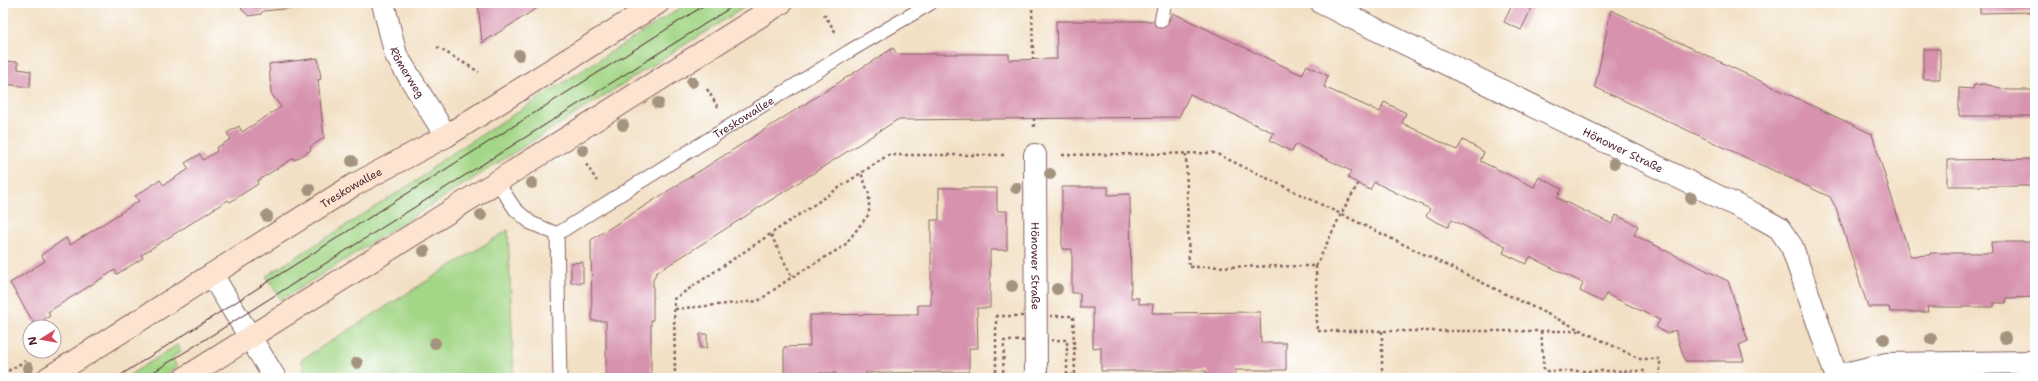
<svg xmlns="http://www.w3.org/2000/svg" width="2038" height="381" font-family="'Shantell Sans',sans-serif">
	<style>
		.green { fill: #a3d686; stroke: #767a58 }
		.building { fill: #d793ae }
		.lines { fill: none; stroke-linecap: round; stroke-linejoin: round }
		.service-casing { stroke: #856361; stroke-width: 15 }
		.minor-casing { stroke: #856361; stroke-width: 24 }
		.secondary-casing { stroke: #856361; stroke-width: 24 }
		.path { stroke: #856361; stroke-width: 2.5; stroke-dasharray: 3 3; stroke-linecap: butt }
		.service { stroke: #fff; stroke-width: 13 }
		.minor { stroke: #fff; stroke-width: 22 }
		.secondary { stroke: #fde4d1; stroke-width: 22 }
		.tram { stroke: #4a1f2b; stroke-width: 1 }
		.tree { fill: #a4947f }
		.labels { text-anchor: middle; stroke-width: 3; stroke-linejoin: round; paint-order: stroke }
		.street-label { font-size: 11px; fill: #4a1f2b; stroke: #fff }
	</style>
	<rect width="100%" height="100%" fill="#fff"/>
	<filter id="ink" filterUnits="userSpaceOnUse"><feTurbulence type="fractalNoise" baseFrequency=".025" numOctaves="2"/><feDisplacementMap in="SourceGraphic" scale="8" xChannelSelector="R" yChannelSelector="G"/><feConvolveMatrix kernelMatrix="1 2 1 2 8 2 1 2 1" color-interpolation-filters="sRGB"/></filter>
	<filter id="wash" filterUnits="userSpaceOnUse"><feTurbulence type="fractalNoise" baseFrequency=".012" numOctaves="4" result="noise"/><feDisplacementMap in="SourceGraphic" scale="16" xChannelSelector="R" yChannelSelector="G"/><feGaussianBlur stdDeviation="0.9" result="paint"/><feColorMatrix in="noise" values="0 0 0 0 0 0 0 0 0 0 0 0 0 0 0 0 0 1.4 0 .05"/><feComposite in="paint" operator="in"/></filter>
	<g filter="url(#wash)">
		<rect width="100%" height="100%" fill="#f2e0c4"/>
		<path class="green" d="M688 3H751L281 300 266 276 419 179 442 160Z
			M508 230 514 378H307L301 360Z
			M177 345 181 351 172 358 177 367 160 378H125Z"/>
		<g id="blocks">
			<path class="building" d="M241 3H292L293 8 263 11 261 14 249 16 242 10Z
				M478 3H545L482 43Z
				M1513 3H1534L1521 30 1504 22Z
				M1980 3H2035V12L1980 13Z
				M1611 10 1872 134 1910 256 1930 255V253H1992L1991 242H2035V297L2006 298V303H1994V307H1927L1928 312H1890L1889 307H1868L1836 208 1830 197 1595 87Z
				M1173 13 1302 75 1307 65 1328 76 1324 87 1380 112 1384 102 1406 113 1402 123 1457 150 1463 140 1484 152 1480 161 1534 187 1539 177 1562 189 1557 198 1612 224 1616 215 1638 226 1634 235 1728 281 1748 341 1739 345 1744 361H1685L1675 330 1667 334 1656 327 1660 320 1606 294 1602 302 1580 291 1583 283 1530 257 1526 264 1503 253 1506 246 1452 220 1448 227 1435 221 1426 216 1430 209 1374 182 1370 190 1348 178 1351 171 1296 144 1292 152 1270 140 1274 133 1190 94 1179 117 897 120 656 273 653 280V320H651V378H606V321H592L591 240 893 48 897 54H1009V60L1057 59 1056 21H1169Z
				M1923 49H1940V79H1923Z
				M318 58 321 79 318 80 324 138 310 147 311 150 295 160 294 158 257 181 258 184 230 202 228 200 141 255 143 258 117 274 115 270 48 312 50 316 35 325 10 283 45 261 41 255 66 238 70 245 139 201 135 196 160 180 163 185 189 169 185 163 200 154 203 160 217 151 216 148 231 139 227 133 239 126 242 132 281 107 271 93 269 64Z
				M3 61 18 62V69L31 71 30 87 3 84Z
				M1984 84 2009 90H2035V116H1959V88L1973 89 1974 85Z
				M2035 159V186H1947V160Z
				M1062 187H1108V195L1130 194 1131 298H1139V304H1153L1152 313 1260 312 1261 343H1286V370H1235V378H1206V371H1101V347L1093 348V308H1080V293H1072V249H1062Z
				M939 188H997V211H1007V250H990V308H977L978 348H969V372L865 373 866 378H836V373H784V347L810 346V315L918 314V305H931V220H939Z
				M583 262V283H571V263Z
				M700 334H707V348H700Z"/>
		</g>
	</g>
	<g filter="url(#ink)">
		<use href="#blocks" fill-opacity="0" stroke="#856361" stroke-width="1"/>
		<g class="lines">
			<defs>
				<g id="service">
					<path d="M1161 21 1165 3"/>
					<path d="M497 182 515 209 531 223 557 234 560 378"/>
					<path id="s1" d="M557 234 848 52 931 3"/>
				</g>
				<g id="minor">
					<path id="s2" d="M383 3 396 55 446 136"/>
					<path id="s3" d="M1322 3 1754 214 1779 228 1792 247 1837 378"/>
					<path id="s4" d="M1035 155 1036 378"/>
					<path d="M212 275 275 378"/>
					<path d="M1836 376 1887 364 2035 362"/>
				</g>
				<g id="secondary">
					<path id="s5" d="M48 378 352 186 446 136 658 3"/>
					<path d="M185 378 781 3"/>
				</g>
			</defs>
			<use href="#service" class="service-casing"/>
			<use href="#minor" class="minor-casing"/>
			<use href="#secondary" class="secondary-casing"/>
			<path class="path" d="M1032 3 1033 59
				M824 14 836 33
				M437 47 479 72
				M707 89 718 107
				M1034 118V128
				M1186 154 1189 267 1316 266 1317 331H1581
				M1062 155 1215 153 1640 359H1660V378
				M586 164 597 181
				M771 235 792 277
				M1316 266 1341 214 1358 184
				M675 309 758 301 792 277 844 246 869 214V194L861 173
				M996 316H1073L1075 375H1067V340L1004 341 1003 376H996Z
				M1382 331V378
				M1541 331 1544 371H1645V378
				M3 374 25 361
				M675 378 674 299 861 173 888 155H1007"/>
			<use href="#service" class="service"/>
			<use href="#minor" class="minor"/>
			<use href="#secondary" class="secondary"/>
			<path class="tram" d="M116 378 708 3
				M144 378 738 3"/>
		</g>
		<g class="tree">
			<circle cx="519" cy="55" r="6"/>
			<circle cx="692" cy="82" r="6"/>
			<circle cx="658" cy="103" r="6"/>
			<circle cx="623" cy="125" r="6"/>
			<circle cx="583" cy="150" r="6"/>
			<circle cx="352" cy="161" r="6"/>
			<circle cx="1614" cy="163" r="6"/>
			<circle cx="1050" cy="174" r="6"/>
			<circle cx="532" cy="183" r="6"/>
			<circle cx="1016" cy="188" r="6"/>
			<circle cx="309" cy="189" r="6"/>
			<circle cx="1691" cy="198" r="6"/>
			<circle cx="481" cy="215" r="6"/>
			<circle cx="267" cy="216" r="6"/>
			<circle cx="424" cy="251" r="6"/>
			<circle cx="1012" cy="286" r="6"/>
			<circle cx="1057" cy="289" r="6"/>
			<circle cx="2005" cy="338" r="6"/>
			<circle cx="1884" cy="339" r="6"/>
			<circle cx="1931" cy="339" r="6"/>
			<circle cx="435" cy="343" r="6"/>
			<circle cx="357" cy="363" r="6"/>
			<circle cx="28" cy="368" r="6"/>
		</g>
	</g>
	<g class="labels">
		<g class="street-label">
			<text dy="4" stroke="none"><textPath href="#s2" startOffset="74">Römerweg</textPath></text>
			<text dy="4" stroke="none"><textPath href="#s1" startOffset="220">Treskowallee</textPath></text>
			<text dy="4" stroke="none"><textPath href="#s3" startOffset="335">Hönower Straße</textPath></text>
			<text dy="4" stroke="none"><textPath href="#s5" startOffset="358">Treskowallee</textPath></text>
			<text dy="4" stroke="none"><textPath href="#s4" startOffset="111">Hönower Straße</textPath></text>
		</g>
	</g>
	<rect width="2038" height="381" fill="none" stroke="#fff" stroke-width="16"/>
	<g transform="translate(42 339) rotate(259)"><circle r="19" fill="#ffffff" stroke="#b7a5aa"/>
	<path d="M0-3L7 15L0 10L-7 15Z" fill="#d1495b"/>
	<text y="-6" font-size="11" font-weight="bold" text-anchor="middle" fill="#4a1f2b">N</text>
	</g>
</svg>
